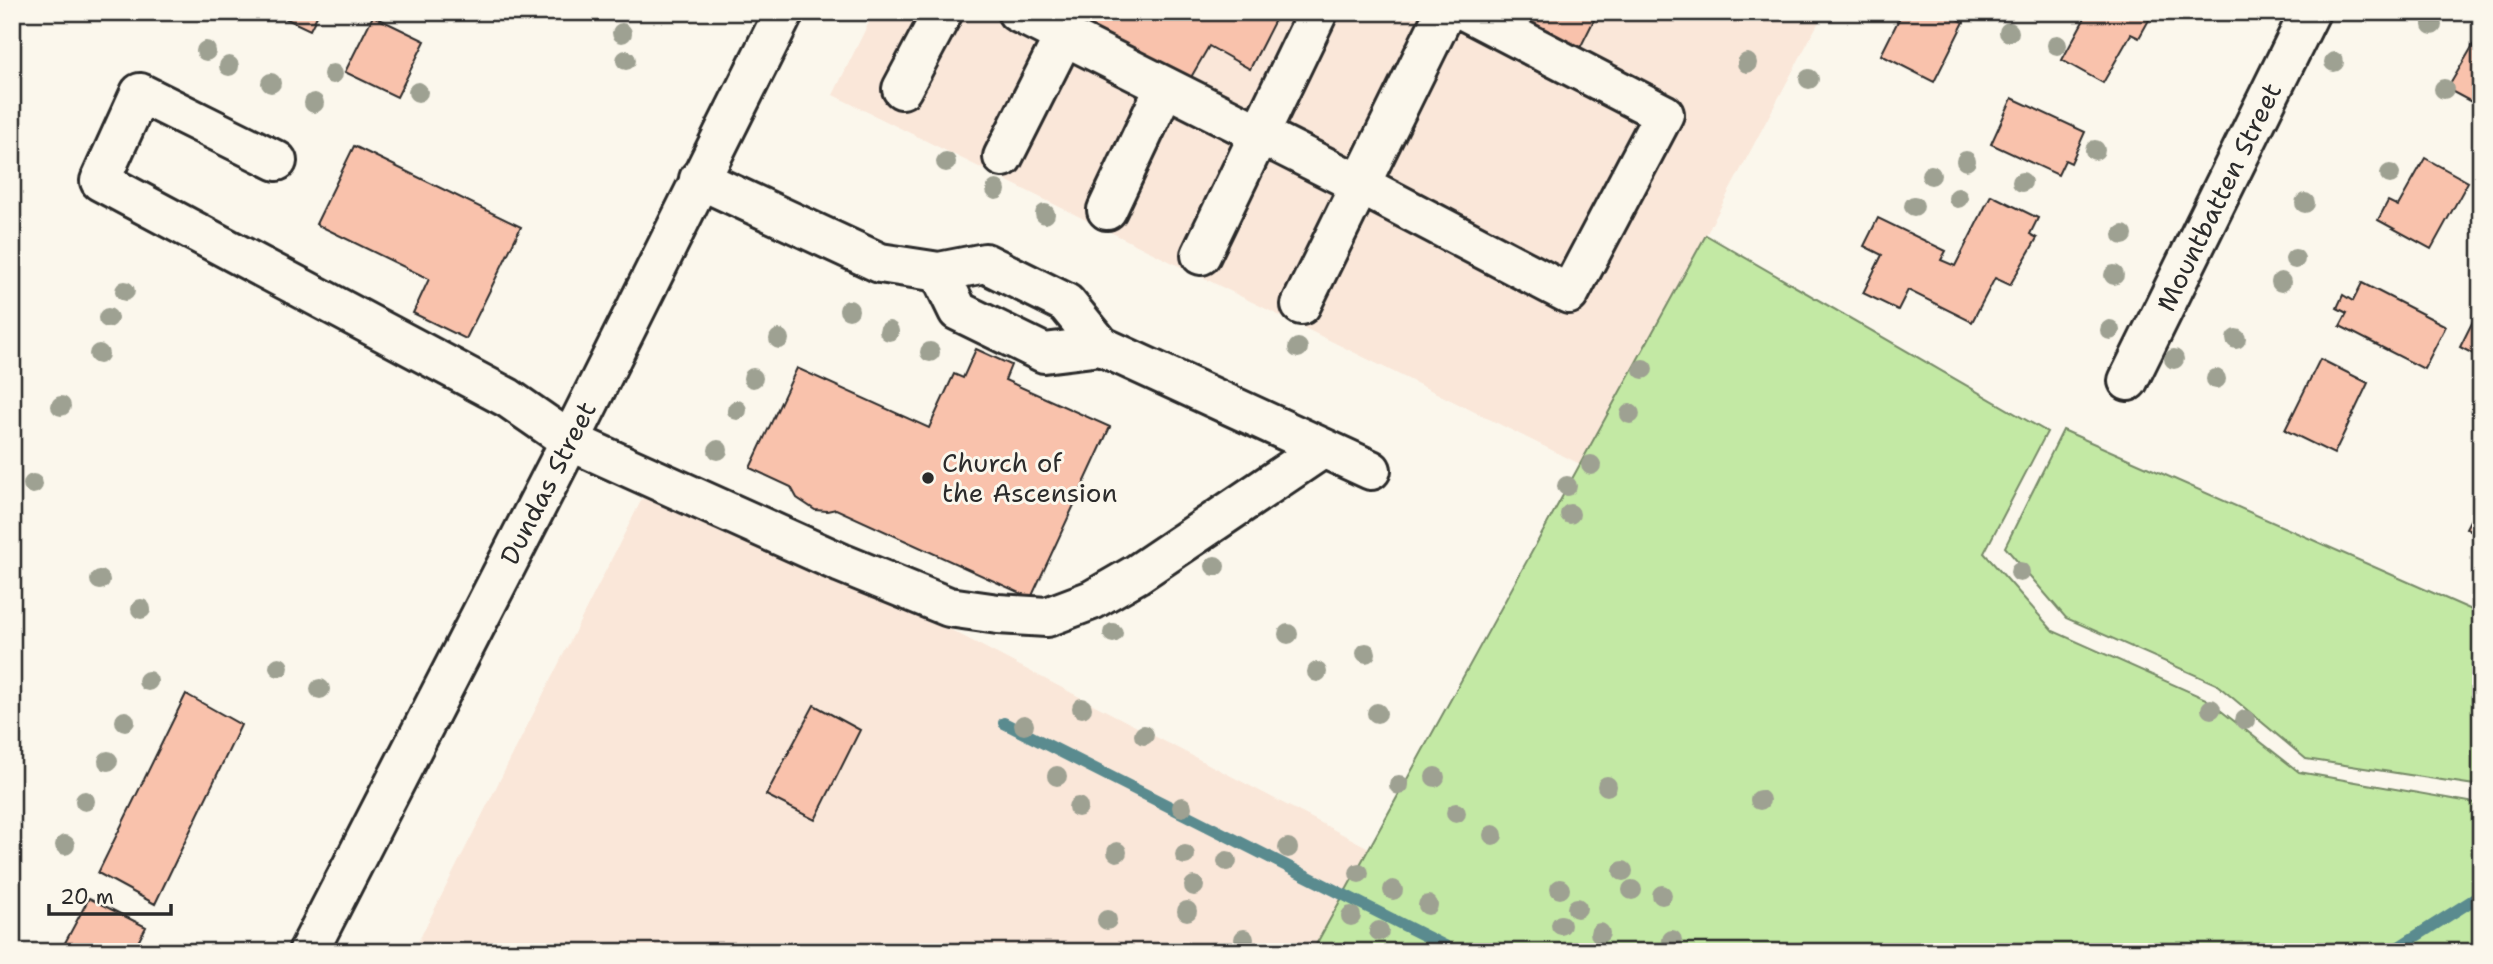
<svg xmlns="http://www.w3.org/2000/svg" width="2493" height="964" font-family="'Shantell Sans',sans-serif">
	<style>
		.built { fill: #fae7d9 }
		.green { fill: #c3e9a4; stroke: #778a68; stroke-width: 2 }
		.lines { fill: none; stroke-linecap: round; stroke-linejoin: round }
		.stream { stroke: #5a8b8f; stroke-width: 12 }
		.building { fill: #f9c2ac; stroke: #2b2b2b; stroke-width: 2 }
		.minor-casing { stroke: #2b2b2b; stroke-width: 44 }
		.major-casing { stroke: #2b2b2b; stroke-width: 44 }
		.minor { stroke: #fbf7ec; stroke-width: 38 }
		.major { stroke: #fbf7ec; stroke-width: 38 }
		.tree { fill: #9ea192 }
		.poi-dot { fill: #2b2b2b; stroke: #fbf7ec; stroke-width: 2.5 }
		.labels { text-anchor: middle; stroke-width: 6; stroke-linejoin: round; paint-order: stroke }
		.street-label { font-size: 26px; fill: #2b2b2b; stroke: #fbf7ec }
		.poi-label { font-size: 26px; fill: #2b2b2b; stroke: #fbf7ec; text-anchor: start }
	</style>
	<rect width="100%" height="100%" fill="#fbf7ec"/>
	<filter id="ink" filterUnits="userSpaceOnUse"><feTurbulence type="fractalNoise" baseFrequency=".0143" numOctaves="2"/><feDisplacementMap in="SourceGraphic" scale="14" xChannelSelector="R" yChannelSelector="G"/><feConvolveMatrix kernelMatrix="1 2 1 2 8 2 1 2 1" color-interpolation-filters="sRGB"/></filter>
	<g filter="url(#ink)">
		<path class="built" d="M874 12H1824L1706 235 1580 464 833 95Z
			M654 475 1369 848 1312 952H413Z"/>
		<path class="green" d="M1706 235 2047 432 1984 553 2053 631 2206 699 2299 772 2481 804V952H1312Z
			M2063 430 2481 614V786L2306 759 2216 684 2066 618 2005 547Z"/>
		<g class="lines">
			<path class="stream" d="M1004 723 1457 952
				M2391 952 2481 895"/>
		</g>
		<path class="building" d="M272 12H319L310 30Z
			M1043 12H1279L1250 69 1209 46 1186 86Z
			M1497 12H1598L1578 52Z
			M1891 12H1944L1964 22 1934 82 1881 55 1900 17Z
			M2088 12H2135L2149 20 2139 38 2131 34 2103 83 2062 60Z
			M373 16 425 41 397 97 345 72Z
			M2479 35 2481 36V107L2451 91 2449 86Z
			M2012 98 2085 132 2071 163 2065 160 2058 175 1991 144Z
			M354 146 521 227 466 339 413 313 429 279 316 224Z
			M2425 158 2468 182 2431 249 2378 220 2388 201 2398 206Z
			M1991 195 2038 218 2030 234 2037 238 2010 285 1995 278 1972 322 1908 290 1898 310 1863 293 1882 255 1864 246 1878 218 1946 251 1941 260 1955 266Z
			M2362 283 2446 326 2424 369 2340 326 2347 313 2337 308 2343 295 2353 301Z
			M2481 305V358L2460 347Z
			M976 349 1011 365 1005 380 1110 427 1031 598 836 509 827 511 815 510 797 498 791 487 750 468 797 368 929 428 954 374 963 378Z
			M2320 359 2368 383 2334 454 2285 430Z
			M2481 499V536L2466 528Z
			M186 694 241 725 155 904 98 873Z
			M814 705 860 730 815 820 766 795Z
			M89 898 146 927 133 952H60Z"/>
		<g class="lines">
			<defs>
				<path id="minor" d="M1017 12 1361 185 1569 294 1664 114 1467 12
					M902 89 943 12
					M1003 157 1064 36
					M277 161 140 93 100 181 508 398 570 441 841 563 949 607 998 614 1047 617 1092 600 1137 574 1322 449
					M699 179 880 263 939 272 985 263 1066 303 1101 346 1371 470
					M1107 210 1165 87
					M1201 255 1318 12
					M939 272 958 311 1044 353 1101 346
					M1301 305 1445 12
					M2128 381 2310 12"/>
				<path id="major" d="M308 952 570 441 784 12"/>
			</defs>
			<use href="#minor" class="minor-casing"/>
			<use href="#major" class="major-casing"/>
			<use href="#minor" class="minor"/>
			<use href="#major" class="major"/>
		</g>
		<g class="tree">
			<circle cx="2432" cy="25" r="10"/>
			<circle cx="2009" cy="32" r="10"/>
			<circle cx="622" cy="33" r="10"/>
			<circle cx="2057" cy="45" r="10"/>
			<circle cx="206" cy="51" r="10"/>
			<circle cx="626" cy="60" r="10"/>
			<circle cx="2334" cy="62" r="10"/>
			<circle cx="1747" cy="63" r="10"/>
			<circle cx="229" cy="66" r="10"/>
			<circle cx="333" cy="74" r="10"/>
			<circle cx="1809" cy="79" r="10"/>
			<circle cx="271" cy="83" r="10"/>
			<circle cx="2444" cy="89" r="10"/>
			<circle cx="418" cy="92" r="10"/>
			<circle cx="314" cy="103" r="10"/>
			<circle cx="2095" cy="150" r="10"/>
			<circle cx="1966" cy="161" r="10"/>
			<circle cx="946" cy="162" r="10"/>
			<circle cx="2390" cy="174" r="10"/>
			<circle cx="1931" cy="175" r="10"/>
			<circle cx="2022" cy="182" r="10"/>
			<circle cx="996" cy="190" r="10"/>
			<circle cx="1958" cy="198" r="10"/>
			<circle cx="2305" cy="203" r="10"/>
			<circle cx="1914" cy="206" r="10"/>
			<circle cx="1045" cy="214" r="10"/>
			<circle cx="2123" cy="235" r="10"/>
			<circle cx="2295" cy="259" r="10"/>
			<circle cx="2114" cy="275" r="10"/>
			<circle cx="2281" cy="282" r="10"/>
			<circle cx="125" cy="291" r="10"/>
			<circle cx="849" cy="310" r="10"/>
			<circle cx="108" cy="318" r="10"/>
			<circle cx="2110" cy="330" r="10"/>
			<circle cx="889" cy="331" r="10"/>
			<circle cx="779" cy="339" r="10"/>
			<circle cx="2236" cy="339" r="10"/>
			<circle cx="1298" cy="348" r="10"/>
			<circle cx="930" cy="352" r="10"/>
			<circle cx="99" cy="354" r="10"/>
			<circle cx="2174" cy="359" r="10"/>
			<circle cx="1643" cy="369" r="10"/>
			<circle cx="753" cy="378" r="10"/>
			<circle cx="2216" cy="379" r="10"/>
			<circle cx="61" cy="406" r="10"/>
			<circle cx="737" cy="410" r="10"/>
			<circle cx="1630" cy="414" r="10"/>
			<circle cx="718" cy="450" r="10"/>
			<circle cx="1591" cy="465" r="10"/>
			<circle cx="33" cy="484" r="10"/>
			<circle cx="1567" cy="486" r="10"/>
			<circle cx="1570" cy="514" r="10"/>
			<circle cx="1215" cy="566" r="10"/>
			<circle cx="2020" cy="572" r="10"/>
			<circle cx="100" cy="580" r="10"/>
			<circle cx="141" cy="609" r="10"/>
			<circle cx="1113" cy="633" r="10"/>
			<circle cx="1288" cy="634" r="10"/>
			<circle cx="1366" cy="653" r="10"/>
			<circle cx="279" cy="667" r="10"/>
			<circle cx="1317" cy="672" r="10"/>
			<circle cx="148" cy="681" r="10"/>
			<circle cx="320" cy="689" r="10"/>
			<circle cx="1082" cy="708" r="10"/>
			<circle cx="2211" cy="709" r="10"/>
			<circle cx="1377" cy="713" r="10"/>
			<circle cx="2245" cy="720" r="10"/>
			<circle cx="125" cy="721" r="10"/>
			<circle cx="1024" cy="725" r="10"/>
			<circle cx="1144" cy="735" r="10"/>
			<circle cx="108" cy="761" r="10"/>
			<circle cx="1057" cy="776" r="10"/>
			<circle cx="1435" cy="777" r="10"/>
			<circle cx="1399" cy="785" r="10"/>
			<circle cx="1607" cy="786" r="10"/>
			<circle cx="1760" cy="800" r="10"/>
			<circle cx="85" cy="801" r="10"/>
			<circle cx="1078" cy="807" r="10"/>
			<circle cx="1182" cy="807" r="10"/>
			<circle cx="1456" cy="813" r="10"/>
			<circle cx="1493" cy="835" r="10"/>
			<circle cx="65" cy="845" r="10"/>
			<circle cx="1288" cy="848" r="10"/>
			<circle cx="1117" cy="852" r="10"/>
			<circle cx="1185" cy="855" r="10"/>
			<circle cx="1227" cy="861" r="10"/>
			<circle cx="1623" cy="871" r="10"/>
			<circle cx="1359" cy="873" r="10"/>
			<circle cx="1194" cy="886" r="10"/>
			<circle cx="1560" cy="889" r="10"/>
			<circle cx="1393" cy="890" r="10"/>
			<circle cx="1632" cy="890" r="10"/>
			<circle cx="1662" cy="895" r="10"/>
			<circle cx="1428" cy="905" r="10"/>
			<circle cx="1577" cy="908" r="10"/>
			<circle cx="1187" cy="911" r="10"/>
			<circle cx="1351" cy="916" r="10"/>
			<circle cx="1107" cy="920" r="10"/>
			<circle cx="1561" cy="925" r="10"/>
			<circle cx="1379" cy="931" r="10"/>
			<circle cx="1600" cy="933" r="10"/>
			<circle cx="1244" cy="939" r="10"/>
			<circle cx="1672" cy="940" r="10"/>
		</g>
	</g>
	<circle class="poi-dot" cx="928" cy="478" r="7"/>
	<g class="labels">
		<g class="street-label">
			<text transform="translate(2219 197) rotate(-64)" y="9">Mountbatten Street</text>
			<text transform="translate(548 483) rotate(-63)" y="9">Dundas Street</text>
		</g>
		<g class="poi-label">
			<text x="942" y="472">Church of<tspan x="942" dy="30">the Ascension</tspan></text>
		</g>
	</g>
	<rect width="2493" height="964" fill="none" stroke="#fbf7ec" stroke-width="42"/>
	<rect x="21" y="21" width="2451" height="922" fill="none" stroke="#2b2b2b" stroke-width="2.5" filter="url(#ink)"/>
	<path d="M49 904v10h122v-10" fill="none" stroke="#2b2b2b" stroke-width="3.5"/>
	<text x="60" y="904" font-size="21" fill="#2b2b2b" stroke="#fbf7ec" stroke-width="5" paint-order="stroke">20 m</text>
</svg>
